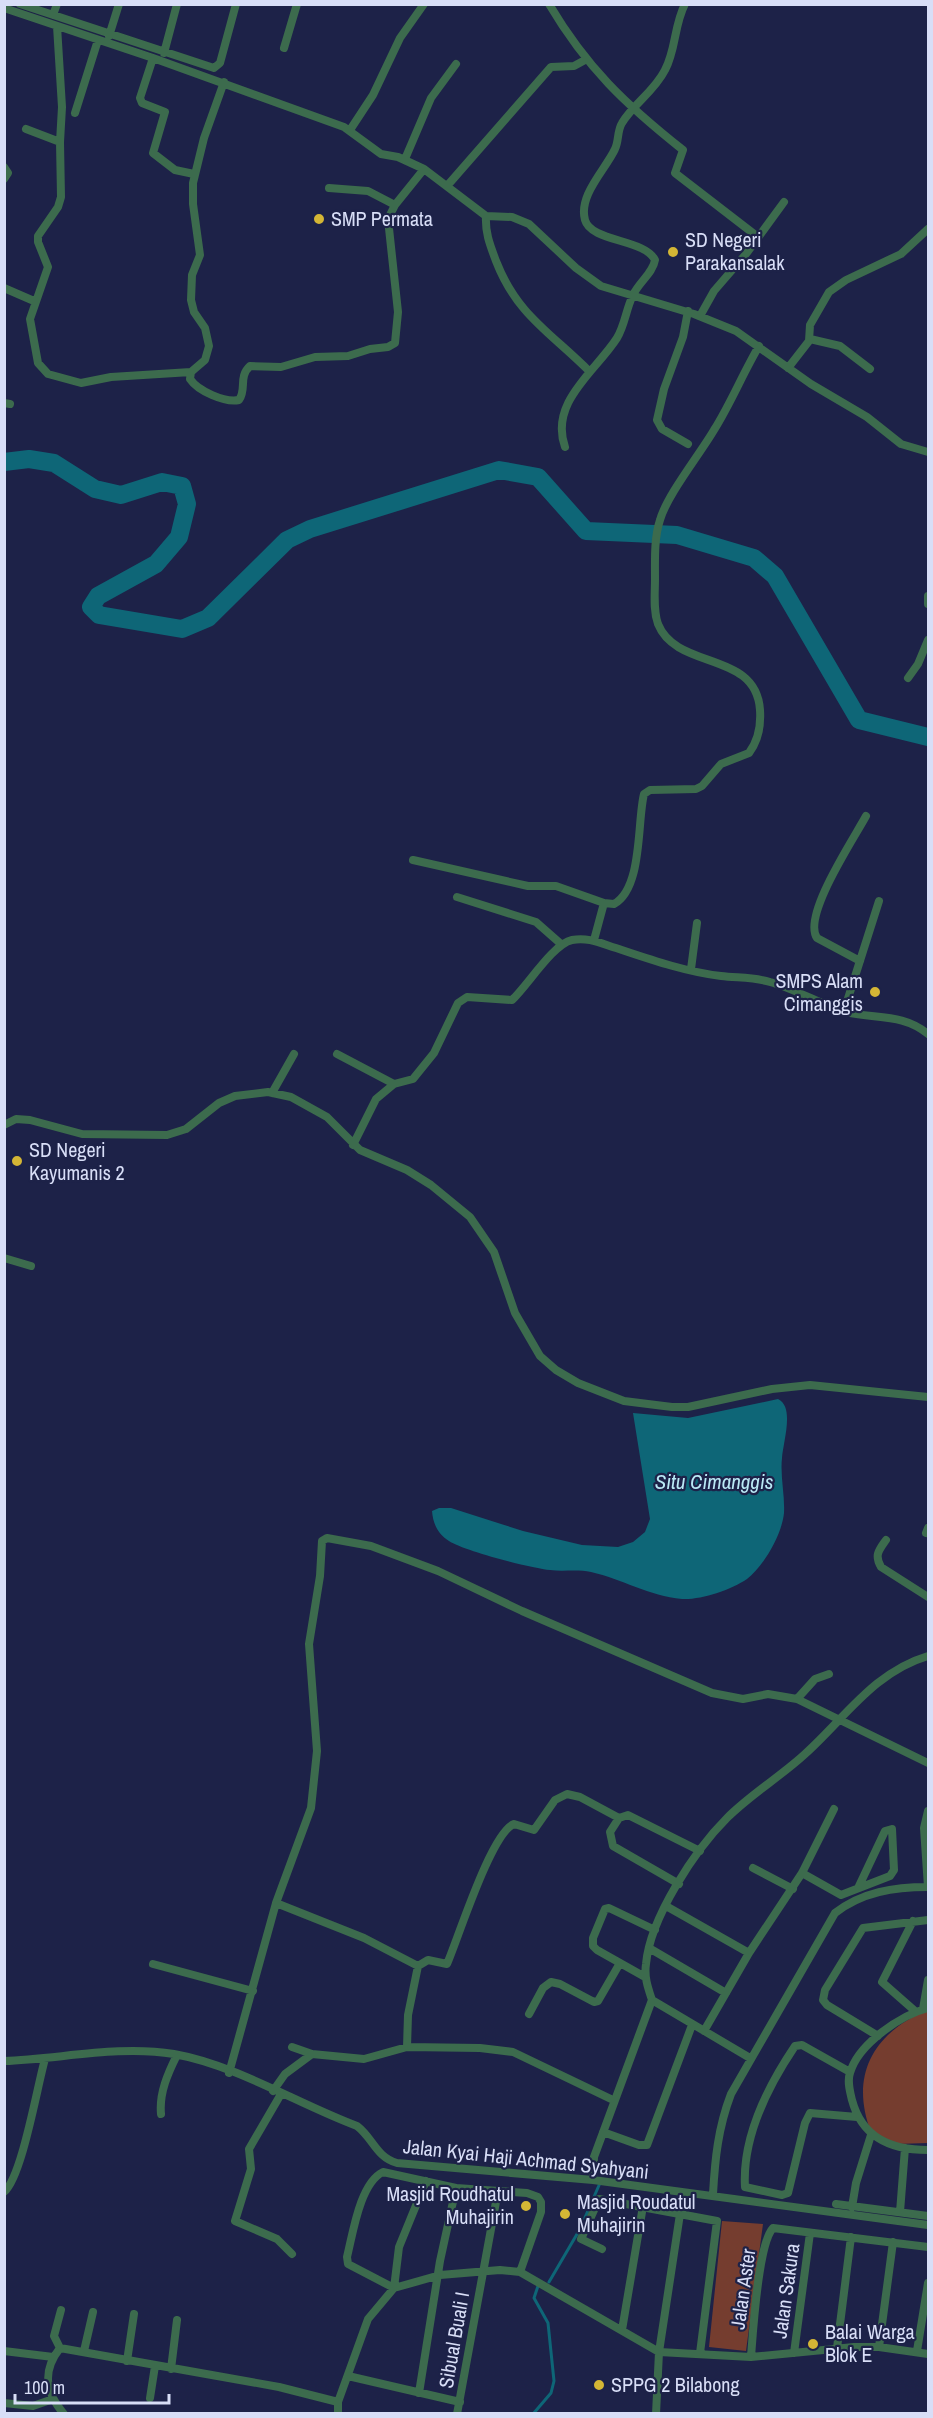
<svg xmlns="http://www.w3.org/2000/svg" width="933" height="2418" font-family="'Archivo Narrow',sans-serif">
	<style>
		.green { fill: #753d2f }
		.water { fill: #0e6677 }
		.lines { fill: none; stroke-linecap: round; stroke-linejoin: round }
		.stream { stroke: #0e6677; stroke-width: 3 }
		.river { stroke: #0e6677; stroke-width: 18 }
		.minor { stroke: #3c6b4d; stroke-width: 8 }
		.poi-dot { fill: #d4b635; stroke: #1d2248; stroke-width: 2 }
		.labels { text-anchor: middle; stroke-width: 4.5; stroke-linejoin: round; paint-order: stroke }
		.poi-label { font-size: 20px; fill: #d8def7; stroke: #1d2248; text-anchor: start }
		.street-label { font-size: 20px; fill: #d8def7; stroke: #1d2248 }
		.water-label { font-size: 21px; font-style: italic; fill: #baeaf6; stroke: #1d2248 }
	</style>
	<rect width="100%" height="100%" fill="#1d2248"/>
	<path class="green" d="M928 2010V2143L897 2144 871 2132C849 2075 874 2032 928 2010Z
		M722 2221 763 2224 746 2351 709 2347Z"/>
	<path class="water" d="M778 1399C795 1407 783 1442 782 1458 780 1476 785 1495 784 1513 782 1534 764 1566 747 1579 731 1590 701 1600 682 1599 649 1596 622 1579 591 1572 577 1569 563 1572 550 1570 531 1568 464 1551 449 1541 438 1534 433 1524 432 1511L439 1508H451L523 1531 582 1545 618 1547 633 1542 645 1532 650 1519 633 1413 688 1418Z"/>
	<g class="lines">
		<path class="stream" d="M549 2282 580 2229 600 2183
			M533 2414 551 2393 554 2381 548 2323 534 2298 538 2286"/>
		<path class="river" d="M4 462 29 459 54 463 95 489 121 495 162 482 182 486 187 504 179 537 156 564 98 596 91 607 99 615 182 629 208 618 287 540 310 529 499 470 538 477 586 531 677 535 754 558 775 576 859 720 928 737"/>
		<path class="minor" d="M20 4 214 68 220 63 236 4
			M549 4C587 68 625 104 683 150L675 173 758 237
			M4 8 153 58 344 127 381 154 398 157 424 169 486 216 512 217 529 224 576 268 601 286 694 314 736 331 811 384 867 417 901 444 928 452
			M53 15 57 4
			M57 26 62 107 60 142 61 197 58 207 38 236V242L48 267 30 319 38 363 48 374 81 383 111 377 191 372
			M109 36 119 4
			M284 48 297 4
			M164 53 177 4
			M153 58 140 98 142 103 165 112 153 153 175 170 194 174
			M224 82 204 138 193 183V204L200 255 192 275 191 300 194 312 205 328 209 346 205 360 191 372 190 379C198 391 225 403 239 400 247 389 238 377 250 366L281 367 315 357 348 356 370 349 388 347 395 343 398 312 388 219 395 205 424 169
			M75 113 98 40
			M26 129 60 142
			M350 130 373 95 400 38 424 4
			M405 159 431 98 456 64
			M4 167 8 173 4 179
			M447 186 551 67 574 66 585 60
			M329 188 368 191 395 205
			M486 216C485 233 490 245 496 261 517 315 550 332 589 371
			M4 288 34 301
			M688 311 683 337 664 389 657 420 662 429 688 444
			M700 316 714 291 746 254 784 202
			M810 339 840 346 870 369
			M788 368 809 341 810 325 829 292 846 280 901 254 928 229
			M4 403 10 404
			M565 447C549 402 596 371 617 338 625 325 626 309 633 295 639 282 653 273 655 260 645 239 591 242 585 220 578 195 606 169 615 149 619 141 617 131 622 123 633 104 654 92 665 70 676 50 674 25 685 4
			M928 596V604
			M908 678 918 664 928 640
			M413 860 528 886H556L604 903 594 940
			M457 897 536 922 561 944
			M604 903 614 904C643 888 637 821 644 794L650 790 696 789 702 786 721 764 749 753C758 741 761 725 760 710 756 650 677 671 658 624 653 610 655 594 655 579 655 560 654 538 660 520 667 495 700 454 714 430 731 403 743 373 759 346
			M860 961 817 938C802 916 853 840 866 816
			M691 969 697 923
			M844 1011 879 901
			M337 1054 394 1084
			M272 1093 294 1054
			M4 1125 16 1119 30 1120 82 1134 167 1135 186 1129 219 1103 235 1096 268 1092 291 1097 327 1117 360 1150 407 1170 431 1185 470 1217 494 1252 515 1313 540 1356 556 1370 578 1383 624 1401 672 1407H688L772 1389 810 1385 928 1397
			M353 1145 376 1099 394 1084 413 1079 434 1053 458 1003 467 997 512 1000C528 985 553 944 572 940 588 937 600 943 616 948 649 959 686 972 721 976 738 978 754 977 770 982 795 989 818 1003 842 1011 872 1020 902 1012 928 1034
			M4 1258 31 1266
			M926 1533 928 1528
			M886 1540C879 1550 874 1555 881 1567L928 1597
			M797 1699 815 1679 829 1674
			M753 1868 793 1889
			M802 1873 841 1895 890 1876 894 1870 892 1829 885 1831 859 1886
			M679 1884 613 1846 610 1832 619 1818 628 1815 700 1851
			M928 1887 924 1828 928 1811
			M276 1903 364 1938 418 1966
			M666 1906 749 1953
			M913 1921 882 1982 915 2011
			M649 1948 726 1993
			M153 1964 253 1991
			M645 1977 597 1950 593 1946V1938L605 1909 609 1908 655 1930
			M652 2000 750 2058
			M928 2008C901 2015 858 2044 850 2073 847 2081 850 2092 852 2100 862 2138 891 2150 928 2150
			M923 2009 928 1980
			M529 2014 543 1988 551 1982 560 1984 594 2002 598 2001 620 1963
			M704 2031 749 1953 802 1873 834 1809
			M878 2036 827 2005 823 2000 825 1990 863 1928 928 1920
			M292 2047 312 2054
			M407 2047 408 2015 418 1966 428 1960 447 1964C458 1939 491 1833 514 1824L534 1830 555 1800 567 1794 580 1797 619 1818
			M4 2061C60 2059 118 2045 174 2054 236 2065 298 2104 357 2126 373 2138 376 2157 397 2163L593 2180 928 2225
			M850 2072 802 2045 795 2046C768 2086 742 2136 745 2187L782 2195 788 2193 805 2123 810 2113 857 2117
			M229 2073 276 1903 311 1808 317 1751 309 1644 320 1576 322 1541 327 1538 371 1546 438 1571 522 1611 712 1693 743 1699 768 1694 797 1699 928 1763
			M273 2091 285 2074 312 2054 364 2059 407 2047 480 2048 513 2052 613 2100
			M281 2094 249 2149 251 2169 235 2221 277 2239 292 2254
			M161 2114C159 2093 168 2073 177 2055
			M603 2132 639 2145H647L692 2025
			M593 2180 594 2157 652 2000C648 1988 644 1977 646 1964 650 1918 695 1850 727 1818 751 1794 780 1777 805 1754 845 1718 874 1672 928 1656
			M426 2181 399 2247 394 2288 348 2264 347 2257C353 2233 360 2183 383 2172L456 2188 527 2193 538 2197 541 2202V2212L520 2272
			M4 2192C22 2177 37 2087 45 2059
			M713 2194C715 2159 718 2128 731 2094L835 1913C862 1892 894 1887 928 1887
			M836 2204 928 2216
			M852 2207 856 2183 871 2135
			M900 2212 905 2148
			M602 2249 581 2239 599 2199 717 2221 700 2353
			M622 2330 643 2206
			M879 2347 893 2242
			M60 2348 279 2387 338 2402
			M60 2348C42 2371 45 2392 64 2414
			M60 2348 54 2336 61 2310
			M837 2348 851 2237
			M4 2351 53 2357
			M84 2351 93 2312
			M917 2351 928 2283
			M794 2353 810 2233
			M751 2357C753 2332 758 2244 773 2228L928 2247
			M127 2361 134 2314
			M171 2369 177 2320
			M348 2376 460 2402
			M419 2393 440 2261 456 2188
			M150 2398 155 2366
			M4 2403 33 2406 53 2399
			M338 2414V2402L368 2319 394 2288 440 2275 500 2270 520 2272 659 2352 751 2357 854 2347H879L928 2354
			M457 2414 498 2191
			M656 2414 659 2352 680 2214"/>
	</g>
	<g class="poi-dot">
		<circle cx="319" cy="219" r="6"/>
		<circle cx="673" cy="252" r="6"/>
		<circle cx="875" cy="992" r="6"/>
		<circle cx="17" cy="1161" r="6"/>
		<circle cx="526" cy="2206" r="6"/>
		<circle cx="565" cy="2214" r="6"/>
		<circle cx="813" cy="2344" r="6"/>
		<circle cx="599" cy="2385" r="6"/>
	</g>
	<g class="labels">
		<g class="poi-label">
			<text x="331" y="226">SMP Permata</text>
			<text x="685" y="247">SD Negeri<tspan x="685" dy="23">Parakansalak</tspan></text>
			<text x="863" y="988" text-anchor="end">SMPS Alam<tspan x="863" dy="23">Cimanggis</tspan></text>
			<text x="29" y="1157">SD Negeri<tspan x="29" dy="23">Kayumanis 2</tspan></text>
			<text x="514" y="2201" text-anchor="end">Masjid Roudhatul<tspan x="514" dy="23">Muhajirin</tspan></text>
			<text x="577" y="2209">Masjid Roudatul<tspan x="577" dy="23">Muhajirin</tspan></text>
			<text x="825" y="2339">Balai Warga<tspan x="825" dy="23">Blok E</tspan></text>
			<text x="611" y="2392">SPPG 2 Bilabong</text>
		</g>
		<g class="street-label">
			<text transform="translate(526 2159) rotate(6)" y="7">Jalan Kyai Haji Achmad Syahyani</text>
			<text transform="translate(743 2289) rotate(-82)" y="7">Jalan Aster</text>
			<text transform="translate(786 2291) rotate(-82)" y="7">Jalan Sakura</text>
			<text transform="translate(454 2340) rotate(-80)" y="7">Sibual Buali I</text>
		</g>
		<g class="water-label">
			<text x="714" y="1489">Situ Cimanggis</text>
		</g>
	</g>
	<rect width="933" height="2418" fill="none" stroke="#d8def7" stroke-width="12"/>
	<path d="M15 2394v9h154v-9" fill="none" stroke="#d8def7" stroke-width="3"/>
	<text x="24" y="2394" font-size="18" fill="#d8def7" stroke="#1d2248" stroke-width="4.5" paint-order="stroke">100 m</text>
</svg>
